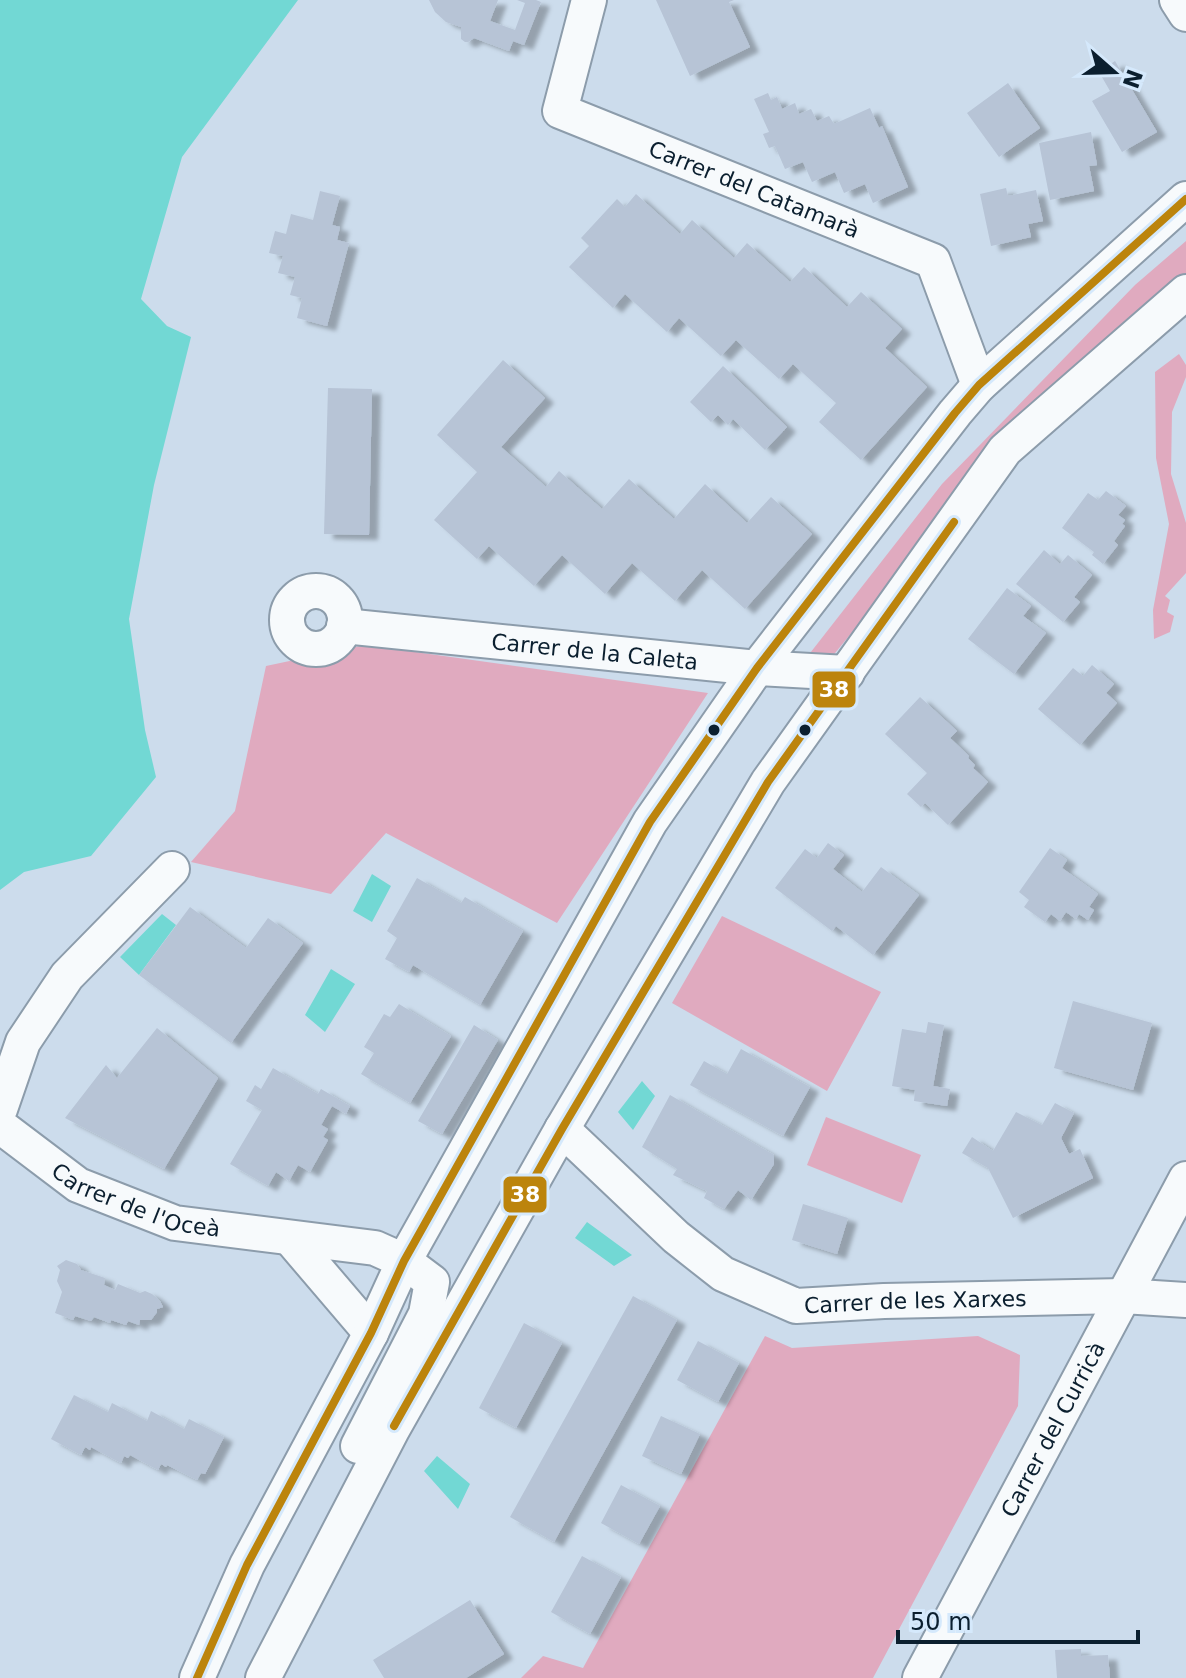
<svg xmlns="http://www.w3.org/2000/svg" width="1186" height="1678" font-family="'DejaVu Sans',sans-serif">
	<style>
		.green { fill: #e0aabf }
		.water { fill: #72d8d4 }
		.building { fill: #b7c4d6; filter: url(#shadow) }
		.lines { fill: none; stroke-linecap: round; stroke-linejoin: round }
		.minor-casing { stroke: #8c9cab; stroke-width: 38 }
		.minor { stroke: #f7fafc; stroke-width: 34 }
		.bus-1-casing { stroke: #d5e9fc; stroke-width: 14 }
		.bus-1 { stroke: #bc840c; stroke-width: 8 }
		.bus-dot { fill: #0b1f2f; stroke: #d5e9fc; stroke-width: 3 }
		.labels { text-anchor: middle; stroke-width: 6; stroke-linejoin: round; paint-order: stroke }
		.street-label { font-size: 22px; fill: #0b1f2f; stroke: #d5e9fc }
		.line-badge { stroke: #d5e9fc; stroke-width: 3 }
		.badge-label { font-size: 22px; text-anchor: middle; font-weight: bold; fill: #fff }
	</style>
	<defs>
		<filter id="shadow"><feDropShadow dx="9" dy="5" stdDeviation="2" flood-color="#0004"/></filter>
	</defs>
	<rect width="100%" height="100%" fill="#ccdcec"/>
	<path class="green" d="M1186 241V278L993 460 831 658 807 657 942 484 1135 285Z
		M1179 354 1186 365V377L1172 412 1171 474 1186 523V573L1165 596 1170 600 1167 612 1174 616 1170 632 1154 639 1153 610 1169 524 1156 458 1155 372Z
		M365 645 708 693 557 923 386 833 331 894 191 862 235 811 266 666Z
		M722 916 881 992 827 1091 672 1003Z
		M826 1117 921 1155 902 1203 807 1165Z
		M765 1336 792 1348 978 1336 1020 1355 1018 1406 873 1678H521L543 1656 583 1668Z"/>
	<path class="water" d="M0 0H298L182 157 141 299 167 326 191 337 154 485 129 619 145 730 156 777 91 856 24 872 0 890Z
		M372 874 391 886 372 922 353 911Z
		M162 914 176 925 139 975 120 957Z
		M331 969 355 984 325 1032 305 1015Z
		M642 1081 655 1096 633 1130 618 1112Z
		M587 1222 632 1255 614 1266 575 1238Z
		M437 1456 470 1484 458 1509 424 1471Z"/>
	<path class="building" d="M429 0H498L490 21 515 30 525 3 517 0H536L541 2 524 45 513 41 509 51 474 38 468 42H465L461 39V27L446 22 435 12Z
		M656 0H734L729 2 750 47 690 76Z
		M1115 61 1157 132 1122 152 1092 101 1110 91 1099 72Z
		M1008 83 1040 128 999 157 967 113Z
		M768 93 771 100 777 97 782 109 795 103 799 114 811 109 817 121 829 116 834 124 870 108 879 128 882 126 908 187 873 203 865 184 844 193 835 172 812 182 803 162 785 169 775 146 769 148 763 134 769 132 754 99Z
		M1091 132 1097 165 1089 166 1094 191 1050 200 1039 143Z
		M1006 188 1008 196 1036 190 1043 221 1028 224 1031 237 991 246 980 194Z
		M320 191 340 196 332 225 340 227 337 240 349 243 327 326 297 318 302 298 290 295 295 277 278 273 283 256 269 253 275 231 286 234 291 214 313 220Z
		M636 194 680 234 692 220 734 258 747 243 790 282 804 267 847 307 861 292 902 329 885 348 927 387 861 460 819 422 836 403 793 364 779 379 736 340 721 356 679 318 667 332 625 294 613 308 569 267 589 246 581 238 617 199 625 207Z
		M503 360 545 398 501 447 546 487 559 471 602 509 629 479 674 519 705 484 747 523 771 497 812 534 745 609 702 570 675 601 632 563 605 594 562 555 534 586 489 546 477 559 434 520 477 472 437 435Z
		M723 366 787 427 765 450 733 419 728 425 718 415 711 422 690 402Z
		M328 388 372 389 369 535 324 534Z
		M1106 491 1126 506 1118 515 1125 520 1122 524 1125 526 1114 541 1118 545 1103 564 1092 555 1094 552 1062 528 1088 493 1098 500Z
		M1044 550 1060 564 1068 555 1092 575 1074 597 1080 602 1063 622 1016 584Z
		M1007 588 1031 606 1023 616 1046 633 1014 674 968 639Z
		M1092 665 1114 684 1106 693 1117 703 1080 745 1038 709 1073 668 1083 676Z
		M920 697 957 731 950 738 969 756 968 758 975 765 973 768 988 782 948 825 925 803 921 807 907 794 927 773 885 734Z
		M828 843 844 855 833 869 862 892 881 867 919 895 873 955 836 926 832 931 775 888 805 849 817 858Z
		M1050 848 1067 860 1062 868 1098 894 1089 907 1094 910 1088 920 1079 914 1076 919 1066 912 1060 921 1051 914 1045 922 1024 907 1029 900 1019 892Z
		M417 878 461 903 465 897 523 931 480 1005 413 965 409 972 385 959 397 938 387 931Z
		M190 907 246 948 268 918 303 943 231 1043 139 975Z
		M1073 1001 1152 1023 1133 1090 1054 1068Z
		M399 1004 451 1036 410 1103 361 1074 374 1053 364 1047 384 1014 390 1017Z
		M928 1022 944 1025 933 1086 950 1089 947 1106 914 1101 915 1090 892 1086 902 1029 926 1033Z
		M474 1025 498 1040 442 1134 418 1121Z
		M157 1028 218 1078 164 1169 65 1118 106 1065 117 1078Z
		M741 1049 810 1087 783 1136 690 1085 704 1061 727 1074Z
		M273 1068 318 1094 321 1089 350 1106 346 1114 332 1106 321 1125 328 1129 323 1137 328 1140 310 1172 298 1165 289 1181 276 1172 268 1186 230 1164 262 1110 246 1101 255 1085 261 1089Z
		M670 1095 774 1155V1164L751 1200 738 1190 724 1209 704 1198 707 1191 673 1175 677 1169 642 1147Z
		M1055 1103 1074 1113 1061 1138 1069 1154 1080 1149 1093 1178 1013 1218 988 1168 962 1153 972 1137 993 1151 1016 1112 1042 1125Z
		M803 1204 848 1218 837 1254 792 1240Z
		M66 1260 77 1264 81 1270 105 1278 104 1285 115 1290 118 1284 140 1293 145 1291 152 1294 160 1301 163 1307 157 1309V1312L151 1320H140L139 1325 128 1321 126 1325 111 1320 110 1323 94 1317 91 1321 75 1316 73 1320 55 1313 62 1292 57 1281 60 1270 57 1266Z
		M633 1296 677 1320 554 1542 510 1517Z
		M524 1323 562 1343 516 1428 479 1408Z
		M698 1341 739 1363 718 1402 677 1380Z
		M74 1395 108 1412 112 1403 147 1421 151 1411 184 1429 189 1419 224 1437 205 1474 201 1473 197 1480 167 1465 166 1467 161 1464 158 1470 130 1455 128 1458 124 1456 121 1463 91 1447 90 1450 85 1447 81 1455 51 1439Z
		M661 1416 700 1434 681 1474 642 1456Z
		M621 1485 660 1506 639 1544 601 1523Z
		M582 1556 621 1577 590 1634 551 1612Z
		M470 1600 504 1654 466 1678H384L373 1660Z
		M1081 1649V1656L1108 1655 1110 1678H1057L1055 1650Z"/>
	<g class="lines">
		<defs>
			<g id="minor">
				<path id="s1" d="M589 0 560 111 933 261 979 385"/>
				<path d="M1177 0 1186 14"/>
				<circle cx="316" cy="620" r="29"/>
				<path id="s2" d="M344 626 757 668 847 673"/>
				<path d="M0 1109 23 1042 67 976 172 869"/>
				<path id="s3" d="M0 1126 78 1185 175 1223 375 1248 404 1261 432 1282 426 1314 358 1446"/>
				<path id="s4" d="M562 1129 676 1237 723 1274 796 1306 884 1301 1123 1296 1186 1300"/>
				<path d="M290 1238 371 1333"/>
				<path d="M197 1678 247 1565 371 1333 404 1261 650 822 757 668 955 413 979 385 1186 199"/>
				<path d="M263 1678 392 1430 562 1129 768 782 1005 450 1186 292"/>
				<path id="s5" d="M920 1678 1186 1179"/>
			</g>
		</defs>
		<use href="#minor" class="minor-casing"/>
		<use href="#minor" class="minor"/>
		<defs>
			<path id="bus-1" d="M394 1426 562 1129 768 782 954 522
				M197 1678 247 1565 371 1333 404 1261 650 822 757 668 955 413 979 385 1186 199"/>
		</defs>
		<use href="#bus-1" class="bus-1-casing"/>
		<use href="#bus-1" class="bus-1"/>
	</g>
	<g class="bus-dot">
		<circle cx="714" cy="730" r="7"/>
		<circle cx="805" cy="730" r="7"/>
	</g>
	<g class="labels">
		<g class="street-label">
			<text dy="8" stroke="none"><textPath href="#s1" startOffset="324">Carrer del Catamarà</textPath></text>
			<text dy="8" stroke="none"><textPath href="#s2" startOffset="252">Carrer de la Caleta</textPath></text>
			<text dy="8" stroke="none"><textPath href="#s3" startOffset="158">Carrer de l'Oceà</textPath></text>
			<text dy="8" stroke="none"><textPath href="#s4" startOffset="416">Carrer de les Xarxes</textPath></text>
			<text dy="8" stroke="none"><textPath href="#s5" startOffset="282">Carrer del Curricà</textPath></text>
		</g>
	</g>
	<g class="line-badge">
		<rect x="811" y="670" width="46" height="39" rx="8" fill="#bc840c"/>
		<rect x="502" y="1175" width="46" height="39" rx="8" fill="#bc840c"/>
	</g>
	<g class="badge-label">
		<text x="834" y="697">38</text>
		<text x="525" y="1202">38</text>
	</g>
	<g transform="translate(1114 72) rotate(110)" stroke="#d5e9fc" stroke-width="6" paint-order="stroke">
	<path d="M0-6L14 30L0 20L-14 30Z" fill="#0b1f2f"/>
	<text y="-12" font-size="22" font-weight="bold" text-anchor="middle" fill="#0b1f2f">N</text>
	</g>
	<path d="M898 1630v12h240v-12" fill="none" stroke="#0b1f2f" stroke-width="4"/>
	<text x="910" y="1630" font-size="24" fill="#0b1f2f" stroke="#d5e9fc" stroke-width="6" paint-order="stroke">50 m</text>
</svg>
